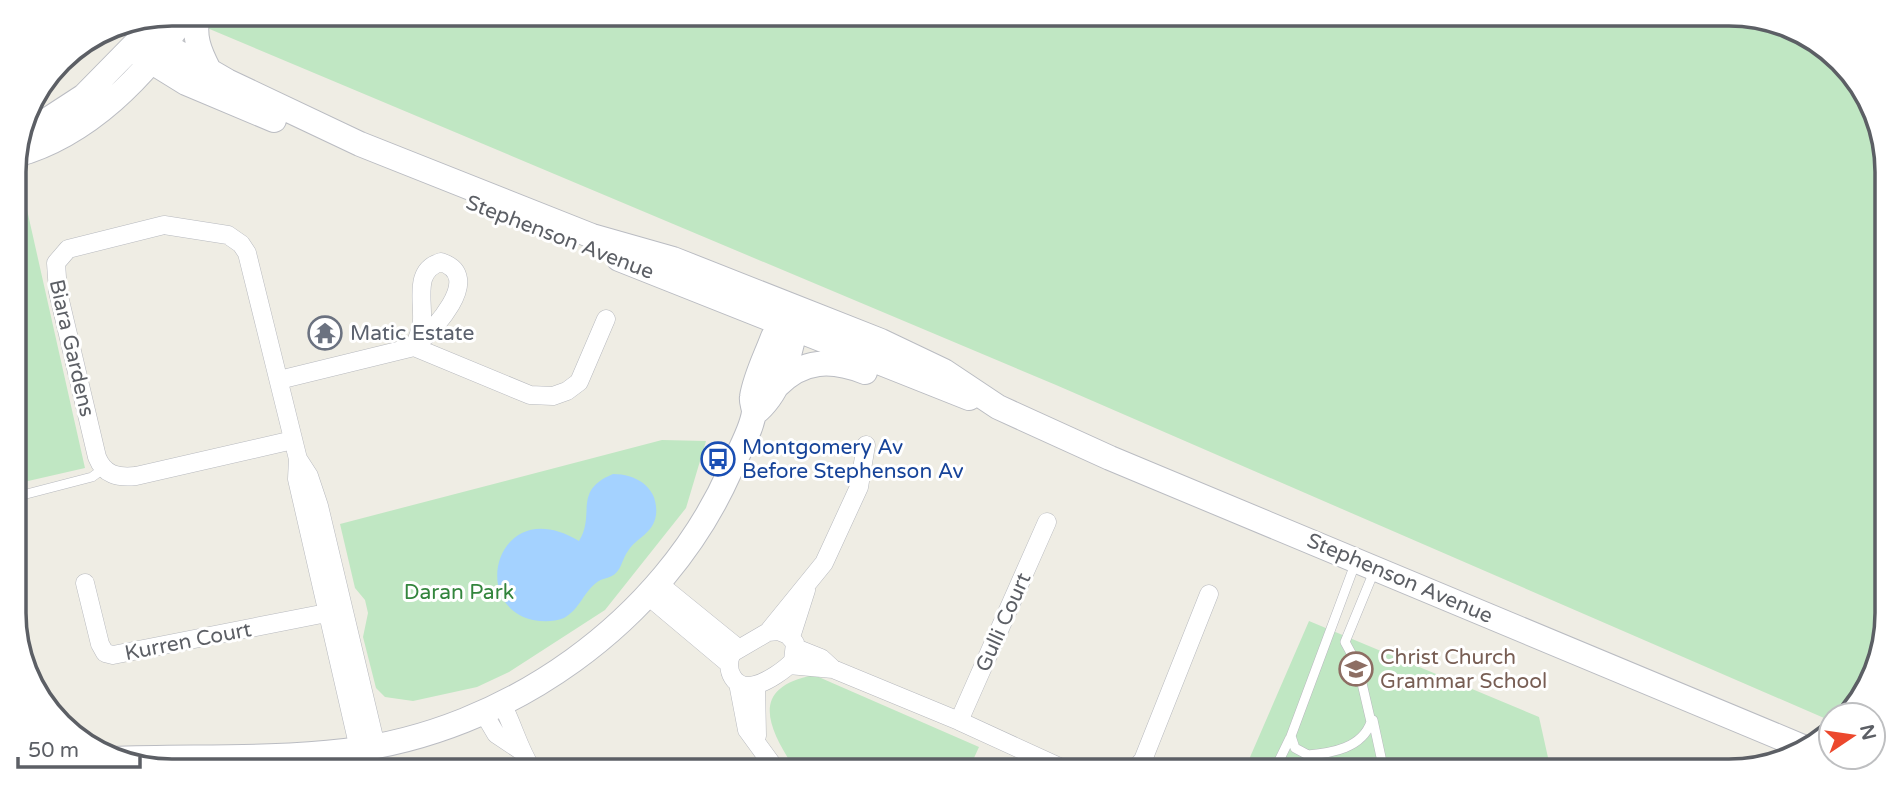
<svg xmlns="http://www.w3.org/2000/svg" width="1901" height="785" font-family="'Varela Round',sans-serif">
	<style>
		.green { fill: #c0e7c3 }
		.water { fill: #a4d2ff }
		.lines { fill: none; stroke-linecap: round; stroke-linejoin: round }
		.lane-casing { stroke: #b7b9be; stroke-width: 10 }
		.street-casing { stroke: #b7b9be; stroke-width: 19 }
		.secondary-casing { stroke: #babcc2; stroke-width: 26 }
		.lane { stroke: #fff; stroke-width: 9 }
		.street { stroke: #fff; stroke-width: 18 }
		.secondary { stroke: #fff; stroke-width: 24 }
		.labels { text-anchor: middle; stroke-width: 6; stroke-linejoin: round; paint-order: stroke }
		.street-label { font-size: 21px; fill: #5c5f65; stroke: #fff }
		.worship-label { font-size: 21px; fill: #5b616d; stroke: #fff; text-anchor: start }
		.transit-label { font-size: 21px; fill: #164399; stroke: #fff; text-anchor: start }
		.park-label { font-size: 21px; fill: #33853d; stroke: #fff }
		.education-label { font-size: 21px; fill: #785e54; stroke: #fff; text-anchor: start }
		.rim { fill: none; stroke: #5c5f65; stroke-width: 3.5 }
	</style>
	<rect width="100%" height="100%" fill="#efede4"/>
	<path class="green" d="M206 14H1728L1789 26 1854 76 1886 152 1887 613 1875 673 1843 715H1831V721L1056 385 200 25Z
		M21 183 85 468 15 484 14 185Z
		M662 440 706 441 686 508 605 610 509 672 477 687 413 701 385 697 376 688 363 637 368 613 365 600 355 588 340 524Z
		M1309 621 1539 717 1551 771H1244Z
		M814 675 979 747 968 771H796C769 729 747 688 814 675Z"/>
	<path class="water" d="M613 474C637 474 659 488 656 515 653 534 637 537 628 551 622 559 622 568 615 574 609 579 601 578 596 583 583 593 580 609 564 618 554 622 543 622 533 620 467 605 498 492 579 541 596 514 572 491 613 474Z"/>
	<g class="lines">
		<defs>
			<path id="lane" d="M15 497 92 477 103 469
				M1355 564 1291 736 1295 748 1308 755C1332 753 1362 748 1371 722L1358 666 1345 642 1375 569
				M1373 720 1384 771
				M1274 771 1290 738"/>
			<path id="street" d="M30 105 35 128
				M279 380 414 347C417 339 422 329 422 320 423 298 414 270 441 262 486 277 431 332 414 347L530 395 553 396 567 391 579 382 606 319
				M293 440 136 476C118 478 104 475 97 457L58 292 56 263 68 249 164 225 228 235 241 244 247 253 298 459 297 479 359 749
				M298 459 309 476 319 506 376 746
				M85 583 100 644 105 653 113 655 342 610
				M658 583 738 648
				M647 595 728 663
				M778 631 788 635 795 643 793 661C785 670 767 682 755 685 734 691 724 669 732 653L768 632Z
				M768 632 824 563 859 487 866 445
				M791 637 806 590
				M796 648 821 658 833 669 959 721 1068 771
				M789 665 833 669
				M738 683 747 730 777 771
				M756 685 757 736
				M502 704C514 727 519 750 533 771
				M483 712 496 734 520 750
				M959 721 1047 522
				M1133 771 1143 760 1209 594"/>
			<path id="secondary" d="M198 14C193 36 199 51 209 70
				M147 30 165 45 227 81 360 144 592 236 673 259 881 341 944 371 998 407 1110 458 1803 747
				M131 49 186 83 274 120
				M21 137 84 96 140 39
				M16 155C88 135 147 75 186 14
				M619 259 969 398
				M777 386C803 359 832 359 865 372
				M754 414C778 396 790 358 795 328L786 318
				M112 759C189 756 268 760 345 751 507 732 663 622 730 471 737 455 752 430 754 412 754 407 751 402 752 397 755 377 766 356 773 337L804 326"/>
		</defs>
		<use href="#lane" class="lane-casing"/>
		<use href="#street" class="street-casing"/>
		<use href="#secondary" class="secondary-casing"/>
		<use href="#lane" class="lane"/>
		<use href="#street" class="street"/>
		<use href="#secondary" class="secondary"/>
	</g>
	<defs>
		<symbol id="temple-ring" viewBox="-11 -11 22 22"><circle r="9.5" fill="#fff" stroke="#6b7280" stroke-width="1.5"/><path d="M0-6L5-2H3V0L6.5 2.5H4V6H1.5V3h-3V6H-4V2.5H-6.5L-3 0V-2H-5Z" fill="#6b7280"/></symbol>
		<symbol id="bus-ring" viewBox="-11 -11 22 22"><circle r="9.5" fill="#fff" stroke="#1a4fb4" stroke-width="1.5"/><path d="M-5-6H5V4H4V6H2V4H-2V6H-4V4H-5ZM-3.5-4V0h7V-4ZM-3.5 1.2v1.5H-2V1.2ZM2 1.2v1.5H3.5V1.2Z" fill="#1a4fb4"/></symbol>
		<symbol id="school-ring" viewBox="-11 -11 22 22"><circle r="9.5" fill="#fff" stroke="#8d6e63" stroke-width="1.5"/><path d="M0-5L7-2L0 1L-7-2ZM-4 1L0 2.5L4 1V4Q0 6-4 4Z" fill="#8d6e63"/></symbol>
	</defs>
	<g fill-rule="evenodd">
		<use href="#temple-ring" x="306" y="314" width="38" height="38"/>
		<use href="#bus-ring" x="699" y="440" width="38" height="38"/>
		<use href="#school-ring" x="1337" y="650" width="38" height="38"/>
	</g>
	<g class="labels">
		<g class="street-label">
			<text transform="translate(560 237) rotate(21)" y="7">Stephenson Avenue</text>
			<text transform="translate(72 348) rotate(77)" y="7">Biara Gardens</text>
			<text transform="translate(1400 578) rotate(23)" y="7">Stephenson Avenue</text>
			<text transform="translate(1003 622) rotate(-66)" y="7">Gulli Court</text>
			<text transform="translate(188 641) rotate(-11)" y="7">Kurren Court</text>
		</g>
		<g class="worship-label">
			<text x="350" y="340">Matic Estate</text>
		</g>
		<g class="transit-label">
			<text x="742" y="454">Montgomery Av<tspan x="742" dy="24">Before Stephenson Av</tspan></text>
		</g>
		<g class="park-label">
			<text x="459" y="599">Daran Park</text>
		</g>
		<g class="education-label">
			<text x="1380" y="664">Christ Church<tspan x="1380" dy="24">Grammar School</tspan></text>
		</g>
	</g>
	<path d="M0 0H1901V785H0ZM172 26H1729A146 146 0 0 1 1875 172V613A146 146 0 0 1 1729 759H172A146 146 0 0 1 26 613V172A146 146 0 0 1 172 26Z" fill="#fff" fill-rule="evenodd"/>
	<path class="rim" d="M172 26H1729A146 146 0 0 1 1875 172V613A146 146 0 0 1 1729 759H172A146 146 0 0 1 26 613V172A146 146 0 0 1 172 26Z"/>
	<g transform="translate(1852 736) rotate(77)"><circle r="33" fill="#ffffff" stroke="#bebfc1" stroke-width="2"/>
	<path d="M0-5L12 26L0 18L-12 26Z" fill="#ec482d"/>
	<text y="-10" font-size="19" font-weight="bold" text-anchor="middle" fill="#5c5f65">N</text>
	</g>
	<path d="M18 757v10h122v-10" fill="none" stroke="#5c5f65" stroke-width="3.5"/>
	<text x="28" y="757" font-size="21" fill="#5c5f65" stroke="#ffffff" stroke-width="5" paint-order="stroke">50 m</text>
</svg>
